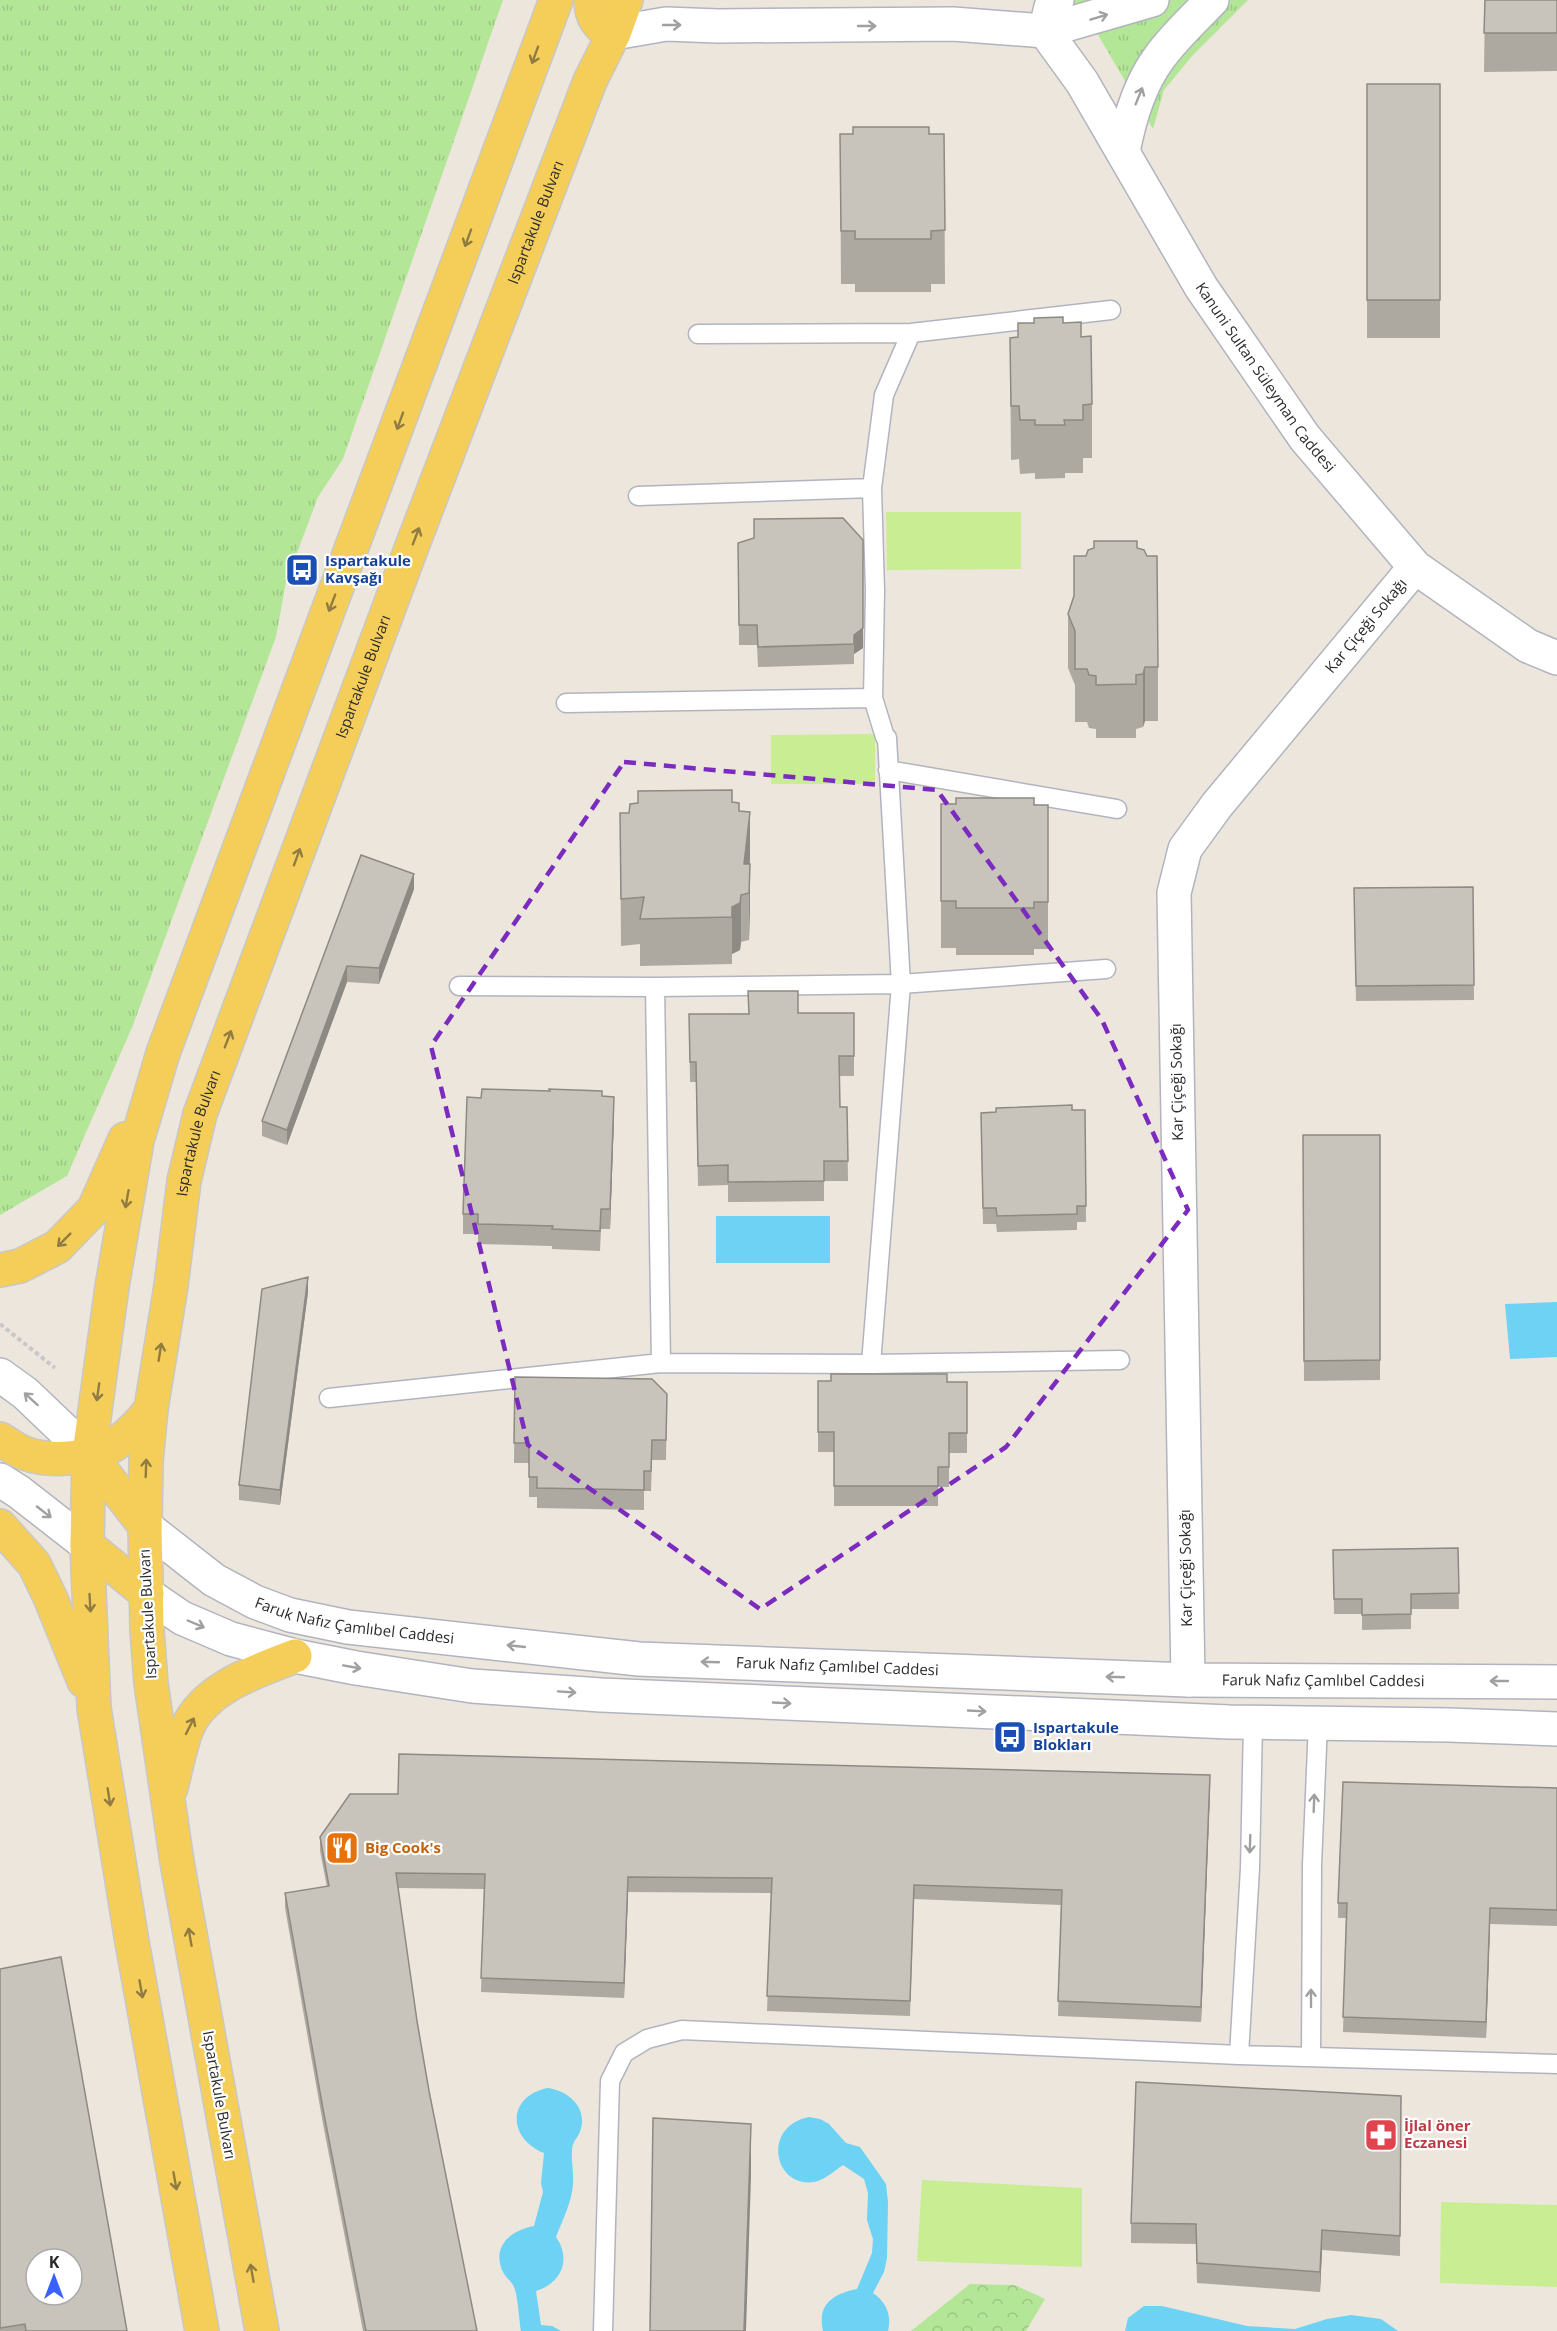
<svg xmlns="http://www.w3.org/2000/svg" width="1557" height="2331" font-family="'Open Sans',sans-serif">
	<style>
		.grass { fill: url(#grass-tufts) }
		.park { fill: url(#park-crowns) }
		.pitch { fill: #c9ed93 }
		.water { fill: #6dd2f3 }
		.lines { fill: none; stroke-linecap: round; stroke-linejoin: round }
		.service-casing { stroke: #b1b4bf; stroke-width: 21 }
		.minor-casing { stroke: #b1b4bf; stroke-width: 36 }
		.tertiary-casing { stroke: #b1b4bf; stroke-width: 36 }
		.primary-casing { stroke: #c8c8c8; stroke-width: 36 }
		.path { stroke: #c8c8c8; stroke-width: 4; stroke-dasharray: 4.5 3; stroke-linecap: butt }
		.service { stroke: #fff; stroke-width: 18 }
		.minor { stroke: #fff; stroke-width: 33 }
		.tertiary { stroke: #fff; stroke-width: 33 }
		.primary { stroke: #f5ce5a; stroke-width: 33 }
		.wall { fill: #ada9a1 }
		.shaded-wall { fill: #8d8983 }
		.building { fill: #c9c4bb; stroke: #8d8983; stroke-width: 1.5; fill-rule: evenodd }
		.oneway { stroke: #a0a0a0 }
		.oneway2 { stroke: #907c42 }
		.marked { fill: none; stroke: #7b2cbf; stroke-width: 4.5; stroke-dasharray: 12 8; stroke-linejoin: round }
		.labels { text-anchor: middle; stroke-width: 4.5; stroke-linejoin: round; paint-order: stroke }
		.street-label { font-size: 15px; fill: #2b2b2b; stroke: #fff }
		.transit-label { font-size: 15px; font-weight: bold; fill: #164399; stroke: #fff; text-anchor: start }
		.food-label { font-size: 15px; font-weight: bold; fill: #c56008; stroke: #fff; text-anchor: start }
		.health-label { font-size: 15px; font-weight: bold; fill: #be3a42; stroke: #fff; text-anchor: start }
	</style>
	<defs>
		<pattern id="grass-tufts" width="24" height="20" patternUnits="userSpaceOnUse" patternTransform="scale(1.5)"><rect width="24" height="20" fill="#b4e698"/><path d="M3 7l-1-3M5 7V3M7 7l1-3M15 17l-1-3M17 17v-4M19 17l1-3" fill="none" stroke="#9bc583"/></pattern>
		<pattern id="park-crowns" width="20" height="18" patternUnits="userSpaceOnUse" patternTransform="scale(1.5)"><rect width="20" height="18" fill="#b4e698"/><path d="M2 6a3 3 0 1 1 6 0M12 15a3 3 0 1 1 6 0" fill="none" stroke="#9bc583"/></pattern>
	</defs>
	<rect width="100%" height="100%" fill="#ede6dd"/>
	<path class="grass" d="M0 0H503L343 459 318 497 286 582 276 637 133 1025 67 1176 0 1215Z
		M1059 0H1248L1193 55 1164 90 1153 129 1094 28Z"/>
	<path class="park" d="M970 2284 1015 2285 1045 2299 1026 2331H911Z"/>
	<path class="pitch" d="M886 512H1021V569L887 570Z
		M875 734V784H771V735Z
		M922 2180 1082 2188V2267L917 2261Z
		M1441 2202 1557 2205V2287L1440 2283Z"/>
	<path class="water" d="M716 1216H830V1263H716Z
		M1557 1302V1357L1510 1359 1505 1304Z
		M548 2088C570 2091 590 2110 579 2134 575 2141 572 2143 572 2151 571 2162 574 2173 573 2184 572 2202 562 2221 556 2237 572 2260 561 2283 536 2291L541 2325 552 2326 561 2331H521C519 2320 518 2293 513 2285 510 2280 505 2277 502 2270 492 2245 512 2230 534 2226L543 2192 541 2183 544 2153C507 2138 507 2096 548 2088Z
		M809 2117 820 2119 829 2124 846 2143 860 2147 886 2184 888 2202 887 2258 884 2272 873 2293C886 2302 892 2315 888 2331H823C817 2304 833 2294 857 2289L872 2253 873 2239 867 2220 868 2193 864 2179 843 2165C834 2171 825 2180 814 2182 773 2188 762 2126 809 2117Z
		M1144 2306H1162L1247 2326 1295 2329 1327 2319 1351 2315 1381 2319 1398 2331H1125L1128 2318Z"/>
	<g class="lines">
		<defs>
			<path id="service" d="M698 334 911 333 1111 310
				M638 496 872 488
				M873 698 875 591 872 488 884 395 911 333
				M566 703 873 698 885 737 887 738 901 984 871 1364
				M888 770 1117 809
				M459 986 655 987 901 984 1106 969
				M655 987 661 1363
				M329 1398 661 1363 871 1364 1120 1360
				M1239 2055 1250 1868 1253 1723
				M1311 2057 1312 1865 1318 1723
				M603 2331 610 2081 624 2053 647 2039 682 2030 1239 2055 1557 2064"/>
			<g id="minor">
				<path id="s1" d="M1188 1680 1174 893 1185 849 1217 805 1415 567"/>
			</g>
			<g id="tertiary">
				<path id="s2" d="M1045 31 1082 82 1201 287 1305 438 1415 567 1528 646 1557 658"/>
				<path d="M1045 31 1051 7 1057 0"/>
				<path d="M614 33 666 24 718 26 953 24 1045 31 1152 0"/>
				<path d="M1123 152C1129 120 1139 85 1159 58 1174 37 1194 19 1212 0"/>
				<path d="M0 1375 25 1393 89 1454"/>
				<path d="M0 1480 19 1492 87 1545"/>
				<path id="s3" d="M145 1526 214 1580 255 1602 290 1615 348 1627 639 1659 1188 1680 1557 1682"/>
				<path d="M147 1594 182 1618 231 1639 295 1656 356 1668 472 1686 601 1695 1229 1722 1448 1725 1557 1729"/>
			</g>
			<g id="primary">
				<path d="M591 0C591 16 598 29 614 33"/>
				<path d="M0 1270 20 1266 57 1247 94 1209 125 1139"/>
				<path d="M0 1439C7 1443 16 1450 24 1453 50 1463 95 1459 118 1442 131 1433 141 1422 151 1409"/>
				<path d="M89 1454 145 1526"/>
				<path d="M0 1526 34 1564 50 1597 84 1681"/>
				<path d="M87 1545 147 1594"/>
				<path d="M171 1788C176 1768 180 1745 188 1726 207 1686 258 1671 295 1656"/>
				<path d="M202 2331 131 1936 94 1708 87 1545 89 1454 112 1287 137 1141 163 1053 556 0"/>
				<path id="s4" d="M262 2331 177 1862 151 1683 147 1630 145 1526 146 1461 151 1409 171 1286 184 1181 200 1114 411 549 590 81 614 33 626 0"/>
			</g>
		</defs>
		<use href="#service" class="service-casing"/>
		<use href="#minor" class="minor-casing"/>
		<use href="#tertiary" class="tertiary-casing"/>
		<use href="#primary" class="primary-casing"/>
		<path class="path" d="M0 1324 55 1368"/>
		<use href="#service" class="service"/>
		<use href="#minor" class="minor"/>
		<use href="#tertiary" class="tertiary"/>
		<use href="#primary" class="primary"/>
	</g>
	<path class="wall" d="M1485 0H1557V71L1484 72Z
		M1367 84H1440V338H1367Z
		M840 134H944L945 284H931V292H855V284H841Z
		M1063 323 1081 337 1092 404V458H1083V473H1065V478L1035 479V473L1020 474 1019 459 1011 460 1010 338 1018 337Z
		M738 543 863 648 854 654V664L758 667 757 645H739Z
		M1137 548 1158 667V721H1145L1143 727 1136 729V738H1096V729L1089 728 1087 722H1075V685L1068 668V614L1086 556Z
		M941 804 1048 805V949H1034V955H956V948H941Z
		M739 811 750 859 749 940 741 942 740 950 732 954V964L640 966V944L621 946 620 813Z
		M361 855 414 889 379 984 347 982 287 1145 262 1136V1121Z
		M1473 887 1474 1000 1356 1001 1354 888Z
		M854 1013V1076H840V1107H847L848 1181H824V1201L728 1202V1185L698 1186 696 1082H690L689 1014Z
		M549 1089 602 1096 614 1117 610 1229H601L600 1251 552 1249V1246L478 1244V1234H463V1214L481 1098 549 1091Z
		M1072 1110H1085L1086 1222H1077V1230L997 1232 996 1224H983L981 1128Z
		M1303 1135H1380V1380L1304 1381Z
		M308 1292 280 1505 239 1500V1485Z
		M515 1377 667 1394 666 1460H652L651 1491H644V1510L537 1508V1497H529V1463H514Z
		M818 1381 967 1382V1453H949V1487H938V1506H834V1452H818Z
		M1458 1548 1459 1609H1411V1629L1362 1630V1614H1334L1333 1550Z
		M1557 1788V1926L1490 1924 1486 2038 1343 2032 1346 1918H1338V1903Z
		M1210 1790 1201 2022 1058 2016 1061 1905 914 1899 910 2016 767 2011 771 1893 628 1892 624 1998 481 1992 484 1889 398 1888 417 2021 429 2091 477 2331H363L323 2124 285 1908V1893L327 1887 320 1851V1837Z
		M0 1969 127 2331H0Z
		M1401 2096 1400 2256 1322 2250 1320 2292 1197 2283 1196 2244 1131 2243V2223Z"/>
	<path class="shaded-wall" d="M863 540V648L854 654V635Z
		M1145 667V721L1143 727V674Z
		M750 812V859L746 894 744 864Z
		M750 864V911L749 940V893Z
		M414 874V889L379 984V968Z
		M741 895V942L740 950 732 954V907Z
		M347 966V982L287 1145V1130Z
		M614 1097V1117L610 1229V1209Z
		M308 1277V1292L280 1505V1490Z
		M1210 1775V1790L1201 2022V2007Z
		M628 1877V1892L624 1998V1983Z
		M1490 1908V1924L1486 2038V2022Z
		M751 2124V2177L746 2331H744Z
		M1322 2230V2250L1320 2292V2272Z"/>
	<path class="building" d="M1485 0H1557V33H1484Z
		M1367 84H1440V300H1367Z
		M853 127H929V134H944L945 230 931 231V239H855V231H841L840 134H853Z
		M1063 317V323L1081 322V337L1091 336 1092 404 1083 405V420H1064L1065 425H1035V420H1020L1019 406H1011L1010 338 1018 337V323H1034V318Z
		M843 518 863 540V628L854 635V644L758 647 757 625H739L738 543 754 538V519Z
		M1094 541H1137V548L1144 550 1147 556H1157L1158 667H1145L1143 674 1136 675V684L1096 685V676L1089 675 1087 669H1075V631L1068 614 1074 596V556H1086L1088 550 1094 548Z
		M732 790V802L739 803V811L750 812 744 864H750L749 893 741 895 740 903 732 907V917L640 919 644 897 621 899 620 813H629L630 804 638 803V791Z
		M956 798H1034V805H1048V902H1034V908H956V901H941V804H956Z
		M361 855 414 874 379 968 347 966 287 1130 262 1121Z
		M1473 887 1474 985 1356 986 1354 888Z
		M748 991H798V1013H854V1056H839L840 1107H847L848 1161H824V1181L728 1182V1165L698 1166 696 1062H690L689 1014H749Z
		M482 1089 550 1091 549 1089 602 1091V1096L614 1097 610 1209H601L600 1231 552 1229 553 1226 478 1224V1214H463L467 1097 481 1098Z
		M1072 1105V1110H1085L1086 1206H1077V1214L997 1216 996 1208H983L981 1113 996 1112V1108Z
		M1303 1135H1380V1360L1304 1361Z
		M308 1277 280 1490 239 1485 262 1289Z
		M831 1374H947V1382H967V1433H949V1467H938V1486H834V1432H818V1381H831Z
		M515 1377 652 1379 667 1394 666 1440H652L651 1471H644V1490L537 1488V1477H529V1443H514Z
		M1458 1548 1459 1593 1411 1594V1614L1362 1615V1599H1334L1333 1550Z
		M399 1754 1210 1775 1201 2007 1058 2001 1062 1890 914 1885 910 2001 767 1996 772 1878 628 1877 624 1983 481 1978 485 1874 396 1873 417 2021 429 2091 477 2331H366L323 2109 285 1893 329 1886 320 1837 350 1794H398Z
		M1343 1782 1557 1788V1910L1490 1908 1486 2022 1343 2017 1347 1903H1338Z
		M61 1957 127 2331H26L25 2324 0 2328V1969ZM36 2259H72V2295H36Z
		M1136 2082 1401 2096 1400 2236 1322 2230 1320 2272 1197 2263 1196 2224 1131 2223Z
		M653 2118 751 2124 744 2331H650Z"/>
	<defs><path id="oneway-shaft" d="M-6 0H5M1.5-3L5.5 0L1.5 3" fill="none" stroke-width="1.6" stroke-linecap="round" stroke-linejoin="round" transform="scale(1.5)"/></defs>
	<g class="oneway">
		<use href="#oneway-shaft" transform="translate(1099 17) rotate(-17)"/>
		<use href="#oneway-shaft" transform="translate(672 25)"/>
		<use href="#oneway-shaft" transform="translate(867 26)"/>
		<use href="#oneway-shaft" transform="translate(1139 96) rotate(-68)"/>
		<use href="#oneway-shaft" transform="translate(31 1399) rotate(-138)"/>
		<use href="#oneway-shaft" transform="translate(44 1512) rotate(38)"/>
		<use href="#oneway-shaft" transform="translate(196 1624) rotate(23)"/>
		<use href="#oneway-shaft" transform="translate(516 1646) rotate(-174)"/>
		<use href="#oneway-shaft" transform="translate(710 1662) rotate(-178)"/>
		<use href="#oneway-shaft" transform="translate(352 1667) rotate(10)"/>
		<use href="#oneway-shaft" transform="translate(1115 1677) rotate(-178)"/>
		<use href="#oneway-shaft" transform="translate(1499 1681) rotate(-180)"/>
		<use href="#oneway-shaft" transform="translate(567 1692) rotate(4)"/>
		<use href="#oneway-shaft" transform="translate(782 1703) rotate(3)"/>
		<use href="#oneway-shaft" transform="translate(977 1711) rotate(3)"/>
		<use href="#oneway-shaft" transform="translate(1314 1803) rotate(-88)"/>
		<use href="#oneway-shaft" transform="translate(1250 1844) rotate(92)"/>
		<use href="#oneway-shaft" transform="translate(1311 1998) rotate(-90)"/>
	</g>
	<g class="oneway2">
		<use href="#oneway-shaft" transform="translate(535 55) rotate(110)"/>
		<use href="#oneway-shaft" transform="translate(468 238) rotate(110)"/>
		<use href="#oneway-shaft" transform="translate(400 421) rotate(110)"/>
		<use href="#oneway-shaft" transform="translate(416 536) rotate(-69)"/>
		<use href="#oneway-shaft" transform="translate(332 603) rotate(111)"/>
		<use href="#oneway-shaft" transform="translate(297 857) rotate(-70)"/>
		<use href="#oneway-shaft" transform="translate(228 1039) rotate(-69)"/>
		<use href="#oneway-shaft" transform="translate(127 1199) rotate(100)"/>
		<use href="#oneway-shaft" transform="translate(64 1240) rotate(135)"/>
		<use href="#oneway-shaft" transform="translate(160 1352) rotate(-81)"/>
		<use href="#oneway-shaft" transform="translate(98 1392) rotate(98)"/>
		<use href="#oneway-shaft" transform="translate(146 1468) rotate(-88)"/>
		<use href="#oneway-shaft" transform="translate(90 1603) rotate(87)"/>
		<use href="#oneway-shaft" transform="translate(190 1726) rotate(-63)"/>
		<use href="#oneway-shaft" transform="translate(109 1797) rotate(81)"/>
		<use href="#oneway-shaft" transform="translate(190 1937) rotate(-100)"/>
		<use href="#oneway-shaft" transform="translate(141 1989) rotate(80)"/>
		<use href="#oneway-shaft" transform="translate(175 2181) rotate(80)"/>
		<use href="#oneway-shaft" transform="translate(252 2273) rotate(-100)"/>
	</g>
	<path class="marked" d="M624 762 937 790 1102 1020 1188 1210 1006 1447 760 1609 528 1445 431 1046Z"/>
	<defs>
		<symbol id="bus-square" viewBox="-11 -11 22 22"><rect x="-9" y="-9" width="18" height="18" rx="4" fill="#1a4fb4" stroke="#fff"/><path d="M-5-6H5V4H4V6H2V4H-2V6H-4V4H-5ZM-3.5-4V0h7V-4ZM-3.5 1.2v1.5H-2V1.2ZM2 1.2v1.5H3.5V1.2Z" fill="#fff"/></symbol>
		<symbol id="restaurant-square" viewBox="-11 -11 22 22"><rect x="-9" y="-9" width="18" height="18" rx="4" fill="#e8710a" stroke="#fff"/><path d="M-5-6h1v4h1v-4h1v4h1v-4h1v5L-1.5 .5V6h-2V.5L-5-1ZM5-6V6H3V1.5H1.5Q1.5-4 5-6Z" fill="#fff"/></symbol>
		<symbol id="pharmacy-square" viewBox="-11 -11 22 22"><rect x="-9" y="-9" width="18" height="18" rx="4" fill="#e0444e" stroke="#fff"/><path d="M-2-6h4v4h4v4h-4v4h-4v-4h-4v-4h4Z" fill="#fff"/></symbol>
	</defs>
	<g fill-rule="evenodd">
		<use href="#bus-square" x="283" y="551" width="38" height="38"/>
		<use href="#bus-square" x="991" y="1718" width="38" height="38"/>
		<use href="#restaurant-square" x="323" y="1829" width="38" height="38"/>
		<use href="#pharmacy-square" x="1362" y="2116" width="38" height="38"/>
	</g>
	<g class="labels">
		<g class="street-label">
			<text dy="5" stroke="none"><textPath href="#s4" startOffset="2184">Ispartakule Bulvarı</textPath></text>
			<text dy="5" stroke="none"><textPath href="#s2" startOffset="411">Kanuni Sultan Süleyman Caddesi</textPath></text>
			<text dy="5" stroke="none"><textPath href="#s1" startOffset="1120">Kar Çiçeği Sokağı</textPath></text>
			<text dy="5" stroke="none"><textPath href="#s4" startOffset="1698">Ispartakule Bulvarı</textPath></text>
			<text transform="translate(1177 1082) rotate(-91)" y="5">Kar Çiçeği Sokağı</text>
			<text dy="5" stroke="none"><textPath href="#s4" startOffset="1212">Ispartakule Bulvarı</textPath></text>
			<text transform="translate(1186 1568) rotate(-91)" y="5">Kar Çiçeği Sokağı</text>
			<text transform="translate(148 1614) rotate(-93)" y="5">Ispartakule Bulvarı</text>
			<text dy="5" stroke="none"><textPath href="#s3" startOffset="236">Faruk Nafız Çamlıbel Caddesi</textPath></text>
			<text dy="5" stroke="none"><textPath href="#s3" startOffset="722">Faruk Nafız Çamlıbel Caddesi</textPath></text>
			<text dy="5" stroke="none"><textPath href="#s3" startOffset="1208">Faruk Nafız Çamlıbel Caddesi</textPath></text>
			<text transform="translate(219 2095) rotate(80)" y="5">Ispartakule Bulvarı</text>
		</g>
		<g class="transit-label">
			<text x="325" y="566">Ispartakule<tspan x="325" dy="17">Kavşağı</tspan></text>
			<text x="1033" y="1733">Ispartakule<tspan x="1033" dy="17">Blokları</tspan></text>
		</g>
		<g class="food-label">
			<text x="365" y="1853">Big Cook's</text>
		</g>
		<g class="health-label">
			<text x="1404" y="2131">İjlal öner<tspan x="1404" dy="17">Eczanesi</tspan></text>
		</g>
	</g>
	<g transform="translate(54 2277)"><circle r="28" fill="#ffffff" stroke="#aaaaaa" stroke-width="1.5"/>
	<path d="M0-4.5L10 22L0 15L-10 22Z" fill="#3861ff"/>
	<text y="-9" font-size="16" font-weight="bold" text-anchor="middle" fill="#2b2b2b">K</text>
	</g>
</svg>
